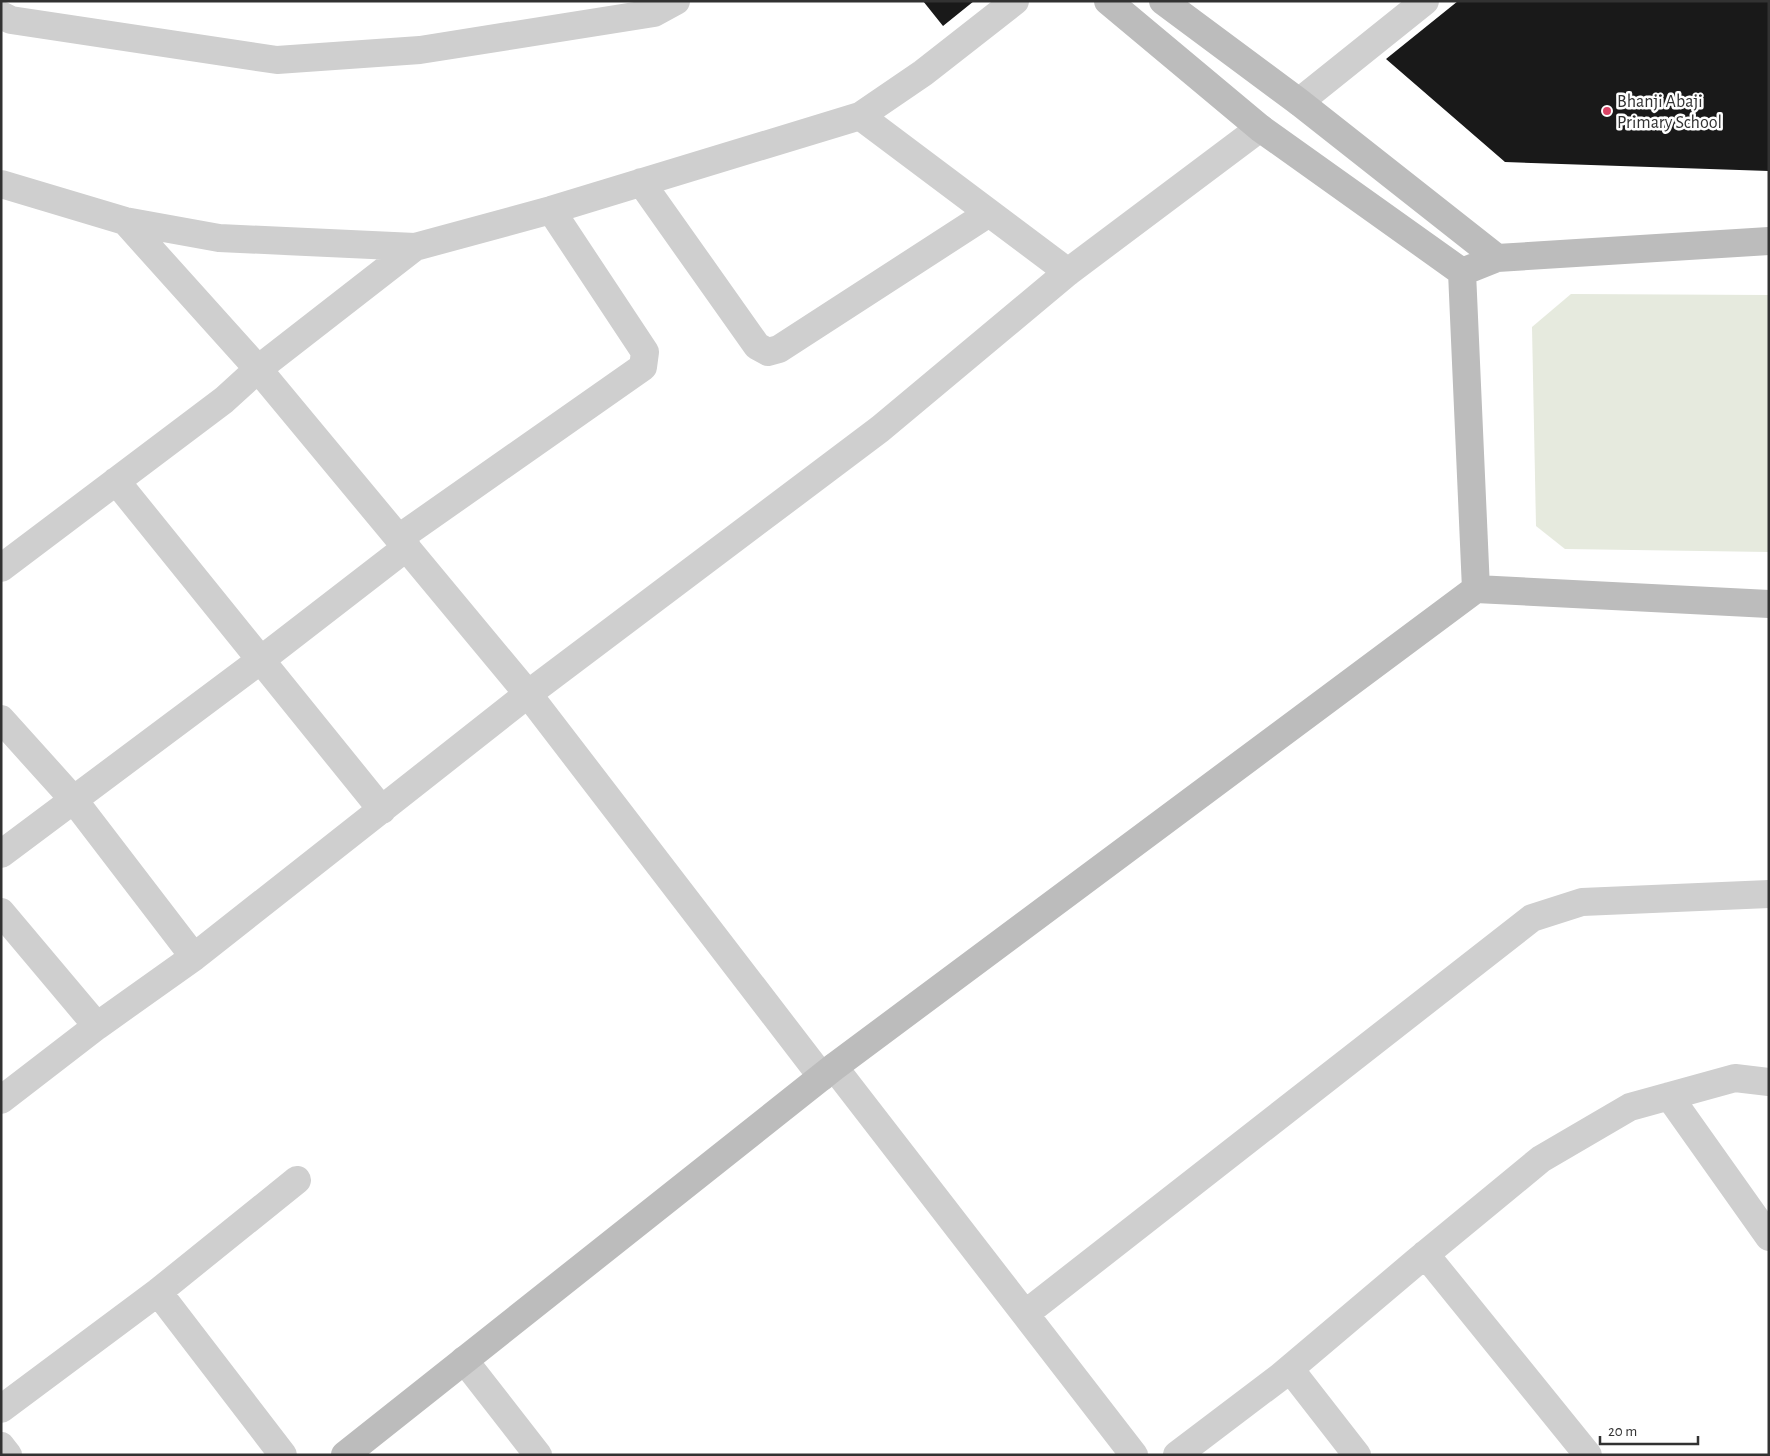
<svg xmlns="http://www.w3.org/2000/svg" width="1770" height="1456" font-family="'Alegreya Sans',sans-serif">
	<style>
		.green { fill: #e6eade }
		.building { fill: #191919 }
		.lines { fill: none; stroke-linecap: round; stroke-linejoin: round }
		.street { stroke: #cfcfcf; stroke-width: 28 }
		.secondary { stroke: #bcbcbc; stroke-width: 28 }
		.poi-dot { fill: #da4365; stroke: #fff; stroke-width: 2 }
		.labels { text-anchor: middle; stroke-width: 5; stroke-linejoin: round; paint-order: stroke }
		.poi-label { font-size: 18px; fill: #323232; stroke: #fff; text-anchor: start }
	</style>
	<rect width="100%" height="100%" fill="#fff"/>
	<path class="green" d="M1571 294 1769 295V552L1565 549 1536 526 1532 327Z"/>
	<path class="building" d="M923 1H974L943 26Z
		M1458 1H1769V171L1505 162 1386 59Z"/>
	<g class="lines">
		<path class="street" d="M1 15 11 20 277 60 420 50 654 13 676 1
			M1299 102 1425 1
			M860 116 1068 272
			M641 182 757 346 768 352 779 349 989 213
			M1 184 125 221 219 238 415 247 551 210 860 116 923 73 1015 1
			M125 221 258 369 528 694 880 429 1068 272 1260 128
			M116 481 382 810
			M399 538 643 367 645 352 551 210
			M1 568 224 400 258 369 415 247
			M1 719 73 799 194 957
			M1 854 262 659 407 547
			M1 912 97 1026
			M834 1067 1134 1455
			M1669 1096 1769 1237
			M1 1100 97 1026 194 957 528 694 822 1077
			M1425 1254 1588 1455
			M158 1292 283 1455
			M1025 1314 1532 918 1582 902 1769 894
			M464 1360 538 1455
			M1290 1369 1357 1455
			M1 1409 158 1292 297 1180
			M1 1446 8 1455
			M1177 1455 1280 1377 1416 1262 1541 1159 1630 1107 1735 1078 1769 1082"/>
		<path class="secondary" d="M1108 1 1260 128 1462 272
			M1163 1 1299 102 1497 258
			M1476 589 1462 272 1497 258 1769 241
			M345 1455 834 1067 1476 589 1769 604"/>
	</g>
	<circle class="poi-dot" cx="1607" cy="111" r="5"/>
	<g class="labels">
		<g class="poi-label">
			<text x="1617" y="107">Bhanji Abaji<tspan x="1617" dy="21">Primary School</tspan></text>
		</g>
	</g>
	<rect width="1770" height="1456" fill="none" stroke="#323232" stroke-width="5"/>
	<path d="M1600 1436v8h98v-8" fill="none" stroke="#323232" stroke-width="2.5"/>
	<text x="1608" y="1436" font-size="15" fill="#323232" stroke="#ffffff" stroke-width="4" paint-order="stroke">20 m</text>
</svg>
